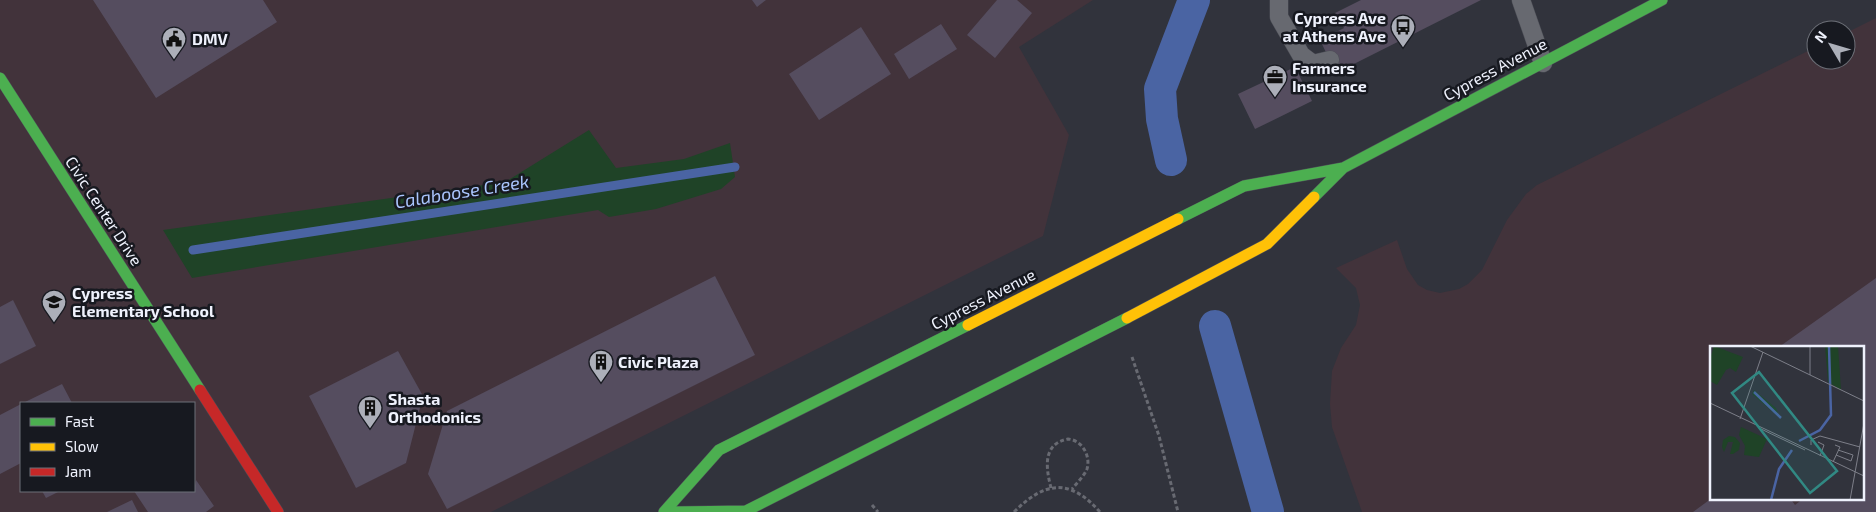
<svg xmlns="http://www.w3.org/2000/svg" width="1876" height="512" font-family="'Exo 2',sans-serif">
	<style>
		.commercial { fill: #42333b; fill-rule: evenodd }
		.green { fill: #1f4327 }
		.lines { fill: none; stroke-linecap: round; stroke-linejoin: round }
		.stream { stroke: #4a64a3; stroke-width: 9 }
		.canal { stroke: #4a64a3; stroke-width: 32 }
		.building { fill: #554d5f }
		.lane-casing { stroke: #4d4f57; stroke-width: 19 }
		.fast-casing { stroke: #4d4f57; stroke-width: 12 }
		.slow-casing { stroke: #4d4f57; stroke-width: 12 }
		.jam-casing { stroke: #4d4f57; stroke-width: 12 }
		.path { stroke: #686a72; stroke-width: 3; stroke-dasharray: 4 2.5; stroke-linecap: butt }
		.lane { stroke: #676970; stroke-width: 18 }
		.fast { stroke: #4caf50; stroke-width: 11 }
		.slow { stroke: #ffc107; stroke-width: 11 }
		.jam { stroke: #c62828; stroke-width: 11 }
		.labels { text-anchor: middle; stroke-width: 5; stroke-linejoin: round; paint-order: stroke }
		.poi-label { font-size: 16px; font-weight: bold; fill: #eff2fd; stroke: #171920; text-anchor: start }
		.street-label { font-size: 16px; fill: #eff2fd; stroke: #171920 }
		.water-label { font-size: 18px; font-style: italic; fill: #aac5fd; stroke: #171920 }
		.inset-river { fill: none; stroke: #4a64a3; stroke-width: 2.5 }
		.inset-road { fill: none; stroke: #7d7f89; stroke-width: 1 }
		.view { fill: #318983; fill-opacity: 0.15; stroke: #318983; stroke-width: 2.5 }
		.inset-edge { fill: none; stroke: #eff2fd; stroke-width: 2.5 }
	</style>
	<rect width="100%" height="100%" fill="#31333c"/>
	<path class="commercial" d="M0 0H1093L1019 47 1069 135 1043 236 491 512H0ZM21 403H194V491H21Z
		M1876 18V512H1362L1332 427 1330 404 1332 371 1341 348 1356 325 1360 305 1356 288 1336 268 1397 240 1407 269 1418 285 1427 290 1440 293 1459 289 1468 284 1482 270 1507 220 1526 194 1537 185 1816 47V60H1846V33ZM1711 347H1862V498H1711Z"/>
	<path class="green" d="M589 130 616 168 684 159 730 143 735 177 721 189 656 209 609 217 598 210 192 278 163 230 505 182Z"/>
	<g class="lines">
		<path class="stream" d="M193 250 735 167"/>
		<path class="canal" d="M1171 160 1162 119 1160 89 1194 0
			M1215 326 1268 512"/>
	</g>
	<path class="building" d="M93 0H263L277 22 156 98Z
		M752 0H766L757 7Z
		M997 0H1017L1032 13 995 58 967 35Z
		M1361 0H1481L1336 73 1320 40 1344 28 1335 13Z
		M941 24 957 49 909 79 894 54Z
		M861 27 891 74 819 120 789 74Z
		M1295 67 1312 101 1255 129 1238 94Z
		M715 276 755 355 447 509 428 474 447 411Z
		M1876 278V512H1693L1712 498H1790L1795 505 1804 498H1862V347H1779Z
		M13 300 36 346 0 364V307Z
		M398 351 423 396 406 463 356 488 309 396Z
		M62 384 72 403H23Z
		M21 404V463L0 474V415Z
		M196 480 214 506 206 512H148L134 491H194Z
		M42 491H60L46 498Z
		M132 500 138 512H107Z"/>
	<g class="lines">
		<defs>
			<path id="lane" d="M1279 0V17L1301 55 1313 64 1330 60
				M1521 0 1543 63"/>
			<path id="fast" d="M0 78 200 390
				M1314 197 1343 168 1662 0
				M1178 219 1244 186 1343 168
				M664 512 719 450 968 325
				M674 512 746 511 1127 318"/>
			<path id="slow" d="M1127 318 1267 244 1314 197
				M968 325 1178 219"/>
			<path id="jam" d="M200 390 278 512"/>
		</defs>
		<use href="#lane" class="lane-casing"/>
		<use href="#fast" class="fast-casing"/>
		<use href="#slow" class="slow-casing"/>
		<use href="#jam" class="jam-casing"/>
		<path class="path" d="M1132 357 1159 436 1178 512
			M1051 488C1046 468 1042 444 1068 439 1082 440 1091 456 1087 469 1084 476 1077 483 1072 489
			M872 505 878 512
			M1014 512C1045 481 1070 478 1100 512"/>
		<use href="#lane" class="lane"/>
		<use href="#fast" class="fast"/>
		<use href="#slow" class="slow"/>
		<use href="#jam" class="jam"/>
	</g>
	<defs>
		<symbol id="bus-pin" viewBox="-11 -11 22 30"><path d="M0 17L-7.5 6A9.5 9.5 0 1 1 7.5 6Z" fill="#acafb9" stroke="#171920"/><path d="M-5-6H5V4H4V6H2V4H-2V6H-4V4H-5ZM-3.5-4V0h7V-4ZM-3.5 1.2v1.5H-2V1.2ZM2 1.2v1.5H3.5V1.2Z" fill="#111"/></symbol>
		<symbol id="civic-pin" viewBox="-11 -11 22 30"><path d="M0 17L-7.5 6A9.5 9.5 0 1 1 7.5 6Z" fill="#acafb9" stroke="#171920"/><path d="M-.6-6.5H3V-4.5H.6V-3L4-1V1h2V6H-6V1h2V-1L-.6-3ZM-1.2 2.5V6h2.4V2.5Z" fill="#111"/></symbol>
		<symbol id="office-pin" viewBox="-11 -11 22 30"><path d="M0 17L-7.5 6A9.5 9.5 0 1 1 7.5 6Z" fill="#acafb9" stroke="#171920"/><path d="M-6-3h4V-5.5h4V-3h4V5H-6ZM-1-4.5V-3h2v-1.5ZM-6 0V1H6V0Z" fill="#111"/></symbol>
		<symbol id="school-pin" viewBox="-11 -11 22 30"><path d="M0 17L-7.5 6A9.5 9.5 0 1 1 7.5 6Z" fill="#acafb9" stroke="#171920"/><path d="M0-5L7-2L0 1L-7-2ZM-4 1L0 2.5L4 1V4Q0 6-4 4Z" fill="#111"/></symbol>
		<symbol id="building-pin" viewBox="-11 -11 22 30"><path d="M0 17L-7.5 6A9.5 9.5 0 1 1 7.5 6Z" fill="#acafb9" stroke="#171920"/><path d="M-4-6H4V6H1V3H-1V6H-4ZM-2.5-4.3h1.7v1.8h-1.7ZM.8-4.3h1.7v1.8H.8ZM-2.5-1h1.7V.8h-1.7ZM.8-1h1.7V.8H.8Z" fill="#111"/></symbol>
	</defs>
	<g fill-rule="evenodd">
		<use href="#bus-pin" x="1389" y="13" width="28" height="38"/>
		<use href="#civic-pin" x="160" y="25" width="28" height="38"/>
		<use href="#office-pin" x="1261" y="63" width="28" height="38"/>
		<use href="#school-pin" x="40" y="288" width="28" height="38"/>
		<use href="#building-pin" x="587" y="348" width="28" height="38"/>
		<use href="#building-pin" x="356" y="394" width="28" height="38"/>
	</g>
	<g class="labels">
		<g class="poi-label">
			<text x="1386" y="24" text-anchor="end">Cypress Ave<tspan x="1386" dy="18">at Athens Ave</tspan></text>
			<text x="192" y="45">DMV</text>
			<text x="1292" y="74">Farmers<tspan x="1292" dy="18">Insurance</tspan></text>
			<text x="72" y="299">Cypress<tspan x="72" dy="18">Elementary School</tspan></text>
			<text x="618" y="368">Civic Plaza</text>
			<text x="388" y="405">Shasta<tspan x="388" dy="18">Orthodonics</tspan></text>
		</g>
		<g class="street-label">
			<text transform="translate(1495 69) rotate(-28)" y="6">Cypress Avenue</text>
			<text transform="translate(104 211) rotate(57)" y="6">Civic Center Drive</text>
			<text transform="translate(983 299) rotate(-27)" y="6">Cypress Avenue</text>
		</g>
		<g class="water-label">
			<text transform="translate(462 192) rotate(-9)" y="6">Calaboose Creek</text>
		</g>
	</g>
	<g transform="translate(1710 346)">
		<rect width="154" height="154" fill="#31333c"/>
		<path d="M4 0 33 11 26 26 20 22 16 24 7 39 0 35V13ZM115 0H128L131 44 118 36ZM44 44 66 62 70 72 42 48ZM31 81 57 93 49 111 34 109 35 100 29 89ZM19 90 25 91 30 97 29 104 23 108H20L23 96H18L14 106 12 101 13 94Z" fill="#1f4327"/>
		<path class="inset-river" d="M44 46 71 72M89 95 110 84 121 69 119 0M61 154 69 123 82 104"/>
		<path class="inset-road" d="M40 0 154 55M100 29V0M0 57 154 130M30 73 53 6M49 82 95 104M108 96 114 99 110 110M101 99V94L110 90 150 101M126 109 141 115 143 109 128 104M123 116 130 101 125 99M140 154 154 77"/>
		<path class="view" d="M49 26 127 125 100 147 22 47Z"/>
		<rect width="154" height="154" class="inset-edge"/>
	</g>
	<rect x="20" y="402" width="175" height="90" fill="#171920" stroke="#6d7078"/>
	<rect x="30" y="418" width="25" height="8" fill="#4caf50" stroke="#6d7078"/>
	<text x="65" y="427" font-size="15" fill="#eff2fd">Fast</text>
	<rect x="30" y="443" width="25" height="8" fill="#ffc107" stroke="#6d7078"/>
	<text x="65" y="452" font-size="15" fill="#eff2fd">Slow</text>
	<rect x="30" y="468" width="25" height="8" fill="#c62828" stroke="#6d7078"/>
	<text x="65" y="477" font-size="15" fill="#eff2fd">Jam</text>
	<g transform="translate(1831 45) rotate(308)"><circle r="24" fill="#171920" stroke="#6d7078"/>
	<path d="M0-4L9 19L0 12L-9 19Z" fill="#acafb9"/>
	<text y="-8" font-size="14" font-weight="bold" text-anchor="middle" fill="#eff2fd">N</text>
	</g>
</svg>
